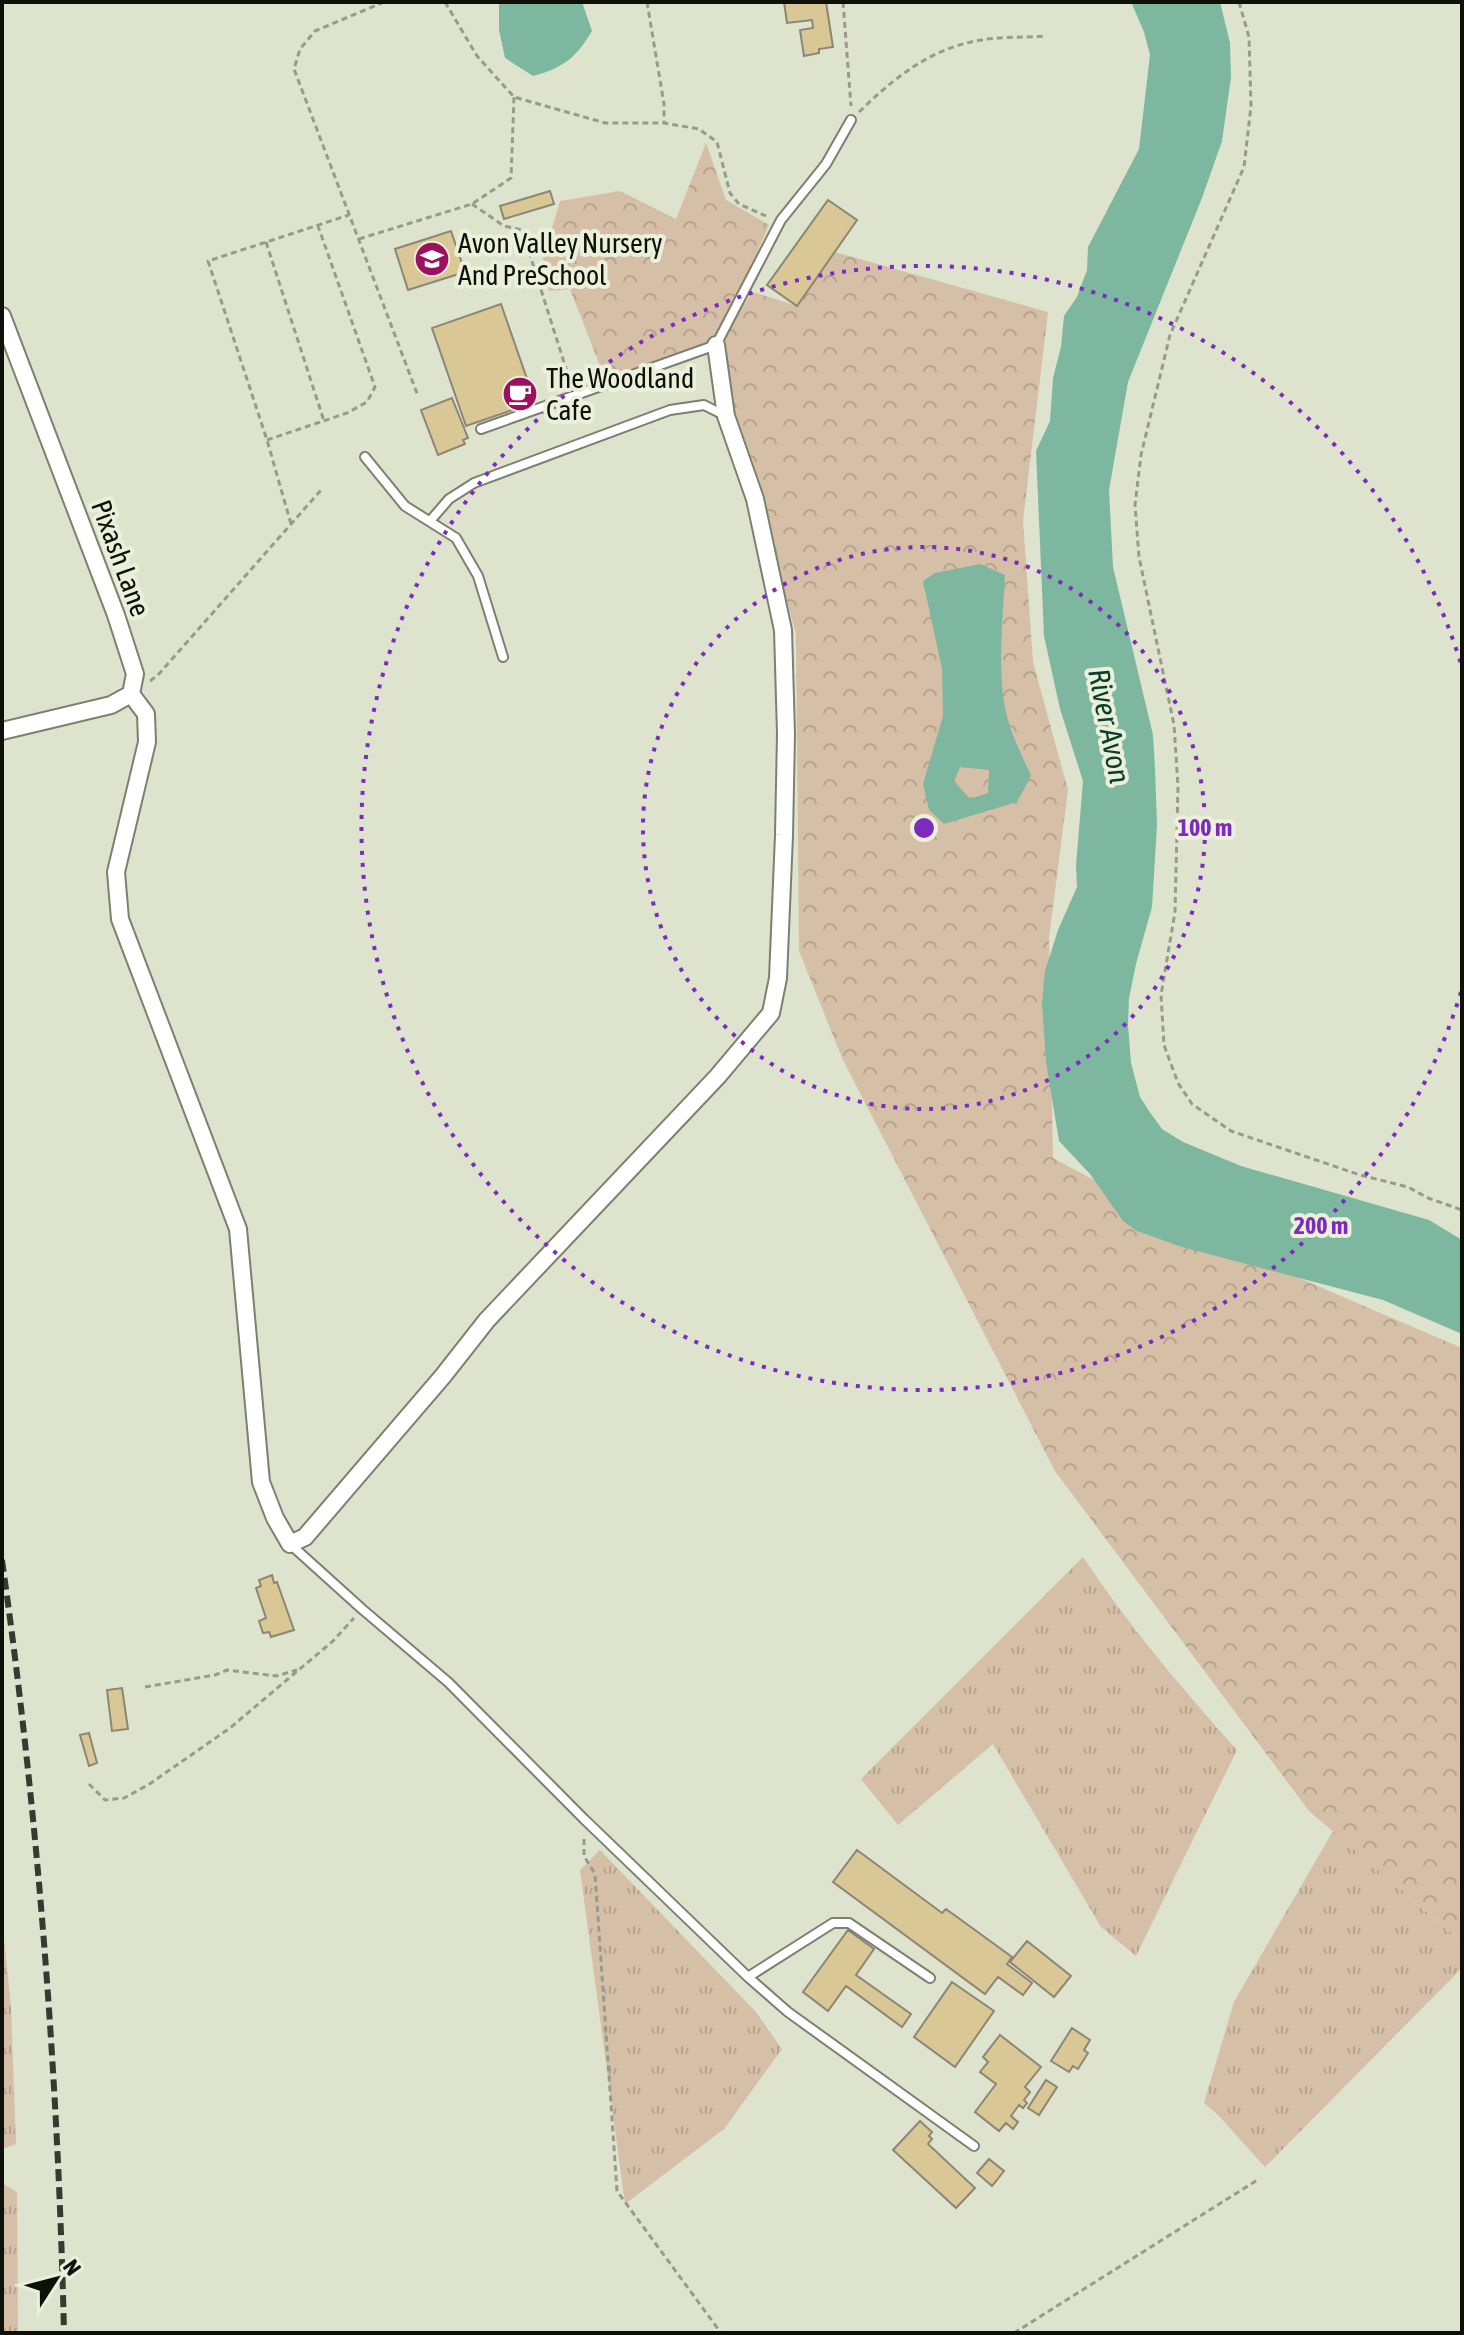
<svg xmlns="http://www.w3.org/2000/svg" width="1464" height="2335" font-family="'Asap Condensed',sans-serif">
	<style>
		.grass { fill: url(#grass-tufts) }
		.park { fill: url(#park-crowns) }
		.water { fill: #7db79f; fill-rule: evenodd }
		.building { fill: #d9c895; stroke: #8c8674; stroke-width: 2 }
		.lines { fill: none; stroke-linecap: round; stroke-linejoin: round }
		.lane-casing { stroke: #7c806e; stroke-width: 12 }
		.street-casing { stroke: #7c806e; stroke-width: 20 }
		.path { stroke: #989b8b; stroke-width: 3; stroke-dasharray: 6 4; stroke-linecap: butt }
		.lane { stroke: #fff; stroke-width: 8 }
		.street { stroke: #fff; stroke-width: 16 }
		.rail { stroke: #383a31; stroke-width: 6; stroke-dasharray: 12 6; stroke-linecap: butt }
		.ring { fill: none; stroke: #7b2cbf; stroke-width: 4; stroke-dasharray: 4 8 }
		.labels { text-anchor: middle; stroke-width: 8; stroke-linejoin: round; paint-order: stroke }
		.poi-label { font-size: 28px; fill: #0f100a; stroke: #ebf0db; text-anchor: start }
		.street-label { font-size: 28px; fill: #0f100a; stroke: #ebf0db }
		.water-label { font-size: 30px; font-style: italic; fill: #0b3d2d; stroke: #ebf0db }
		.centre { fill: #7b2cbf; stroke: #ebf0db; stroke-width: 4 }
		.ring-label { font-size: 24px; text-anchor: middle; font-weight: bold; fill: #7b2cbf; stroke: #ebf0db; stroke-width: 8; stroke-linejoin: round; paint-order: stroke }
	</style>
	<defs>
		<pattern id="grass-tufts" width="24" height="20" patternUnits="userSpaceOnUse" patternTransform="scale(2)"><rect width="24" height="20" fill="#d6bfa7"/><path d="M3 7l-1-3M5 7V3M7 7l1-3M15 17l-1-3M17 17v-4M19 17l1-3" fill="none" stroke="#b6a38e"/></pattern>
		<pattern id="park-crowns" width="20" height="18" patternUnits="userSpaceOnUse" patternTransform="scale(2)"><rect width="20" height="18" fill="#d6bfa7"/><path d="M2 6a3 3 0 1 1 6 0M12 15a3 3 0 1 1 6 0" fill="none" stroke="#b6a38e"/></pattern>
	</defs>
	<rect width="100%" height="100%" fill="#dee3ce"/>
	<path class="grass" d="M1083 1557C1129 1626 1182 1689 1237 1750L1136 1956 1101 1927 993 1744 898 1825 861 1779Z
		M1333 1831 1462 1942V1968L1265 2167 1218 2115 1204 2103 1234 2002Z
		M600 1850 756 2012 782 2049 724 2129 625 2204 580 1870Z
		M2 1918 11 2007 16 2144 2 2149Z
		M2 2183 17 2192 18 2333H2Z"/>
	<path class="park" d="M706 143 726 200 769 225 719 340 753 292 797 306 835 252 1048 312 1023 521 1033 662 1068 790 1049 938 1053 1158 1185 1229 1462 1348V1942L1309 1811 1055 1471 842 1058 799 951 796 634 716 346 604 376 570 289 549 291 543 258 560 201 620 191 676 219Z"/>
	<path class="water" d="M499 2H582L592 31C576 58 563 68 533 76L505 58 499 30Z
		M1131 2H1220L1230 43 1231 77 1222 141 1202 198 1128 382 1109 490 1113 567 1153 735 1155 768 1157 825 1152 907 1136 964 1129 998 1128 1025 1131 1063 1140 1097 1149 1111 1162 1129 1183 1142 1241 1166 1429 1220 1462 1240V1334L1383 1300 1182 1247 1137 1231 1123 1221 1090 1174 1059 1141 1046 1062 1042 1003 1045 971 1058 930 1077 887 1076 865 1083 781 1060 709 1044 636 1036 451 1050 421 1053 378 1061 347 1064 316 1077 297 1087 270 1088 247 1139 149 1150 55 1144 32Z
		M980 564 1005 575C1003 617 997 672 1006 712 1011 735 1022 755 1031 776L1017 802 944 824 929 810 923 784 943 716 942 669 923 581 935 573ZM960 767 989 770 988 793 970 799 954 781Z"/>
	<path class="building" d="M784 2H826L833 47 819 49V53L804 56 800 30 813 28 812 20 787 23Z
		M550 191 554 204 504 219 500 206Z
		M828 200 857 220 797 306 767 285Z
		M451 231 465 272 408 290 395 249Z
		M501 304 535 402 466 426 432 328Z
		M452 398 468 438 463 440 465 444 438 455 421 410Z
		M272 1575 274 1583 277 1582 294 1630 271 1637 269 1632 263 1633 259 1621 266 1618 256 1588 261 1586 259 1580Z
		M122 1688 128 1729 112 1731 107 1690Z
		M89 1733 97 1763 89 1766 80 1735Z
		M857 1850 942 1913 946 1909 1012 1957 1007 1964 1032 1983 1023 1995 998 1977 985 1994 833 1882Z
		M848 1930 874 1949 856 1975 911 2014 902 2027 846 1986 828 2011 803 1992Z
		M1027 1941 1071 1976 1054 1997 1010 1962Z
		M952 1982 994 2011 955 2067 914 2037Z
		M1072 2028 1090 2040 1084 2050 1088 2053 1078 2069 1073 2066 1069 2072 1051 2061Z
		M1000 2035 1041 2067 1025 2087 1030 2092 1024 2100 1027 2103 1023 2108 1019 2105 1011 2116 1018 2122 1013 2129 1006 2123 999 2131 975 2112 996 2084 980 2072 988 2062 983 2057Z
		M1046 2080 1057 2087 1039 2115 1028 2108Z
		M920 2121 932 2132 929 2136 932 2139 928 2144 975 2188 956 2208 893 2150Z
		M989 2159 1004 2171 992 2186 977 2173Z"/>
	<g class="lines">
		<defs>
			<path id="lane" d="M481 429 716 345 781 220 826 164 851 120
				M365 457 405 506 456 538 478 576 503 657
				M430 521 449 499 474 483 670 410 704 405 726 416
				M290 1544 362 1609 448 1682 584 1819 748 1977 788 2012 974 2146
				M748 1977 833 1923H849L930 1978"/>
			<path id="street" d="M2 316 116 615 135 674 131 694 111 705 2 731
				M131 694 146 714 147 742 116 872 120 919 238 1229 261 1482 275 1518 290 1544 305 1537 443 1376 487 1320 718 1076 771 1013 778 978 784 835 786 734 783 630 755 499 726 416 716 345"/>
		</defs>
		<use href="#lane" class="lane-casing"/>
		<use href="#street" class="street-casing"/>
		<path class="path" d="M384 2 315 31 300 49 294 69 418 396
			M445 2 477 56 514 97 605 123H664L699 129 717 142 730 193 739 204 766 216
			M647 2 664 104V123
			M843 2 851 106
			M1239 2 1249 37 1251 106 1244 167 1170 335 1141 455 1135 505 1139 557 1174 725 1178 786 1175 912 1161 995 1164 1045 1178 1083 1192 1104 1231 1131 1360 1175 1408 1187 1428 1198 1462 1210
			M859 112C893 79 928 50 976 41 998 36 1022 38 1045 36
			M472 204 504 226 522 230 570 381
			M359 239 472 204 511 178 514 97
			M266 242 324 421
			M267 440 347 413 367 402 375 387 318 226
			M291 524 267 440 208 261 349 215
			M150 681 158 675 321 490
			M145 1687 215 1675 227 1670 276 1676 297 1670
			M89 1784 105 1800 124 1798 148 1785 230 1728 333 1641 354 1618
			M584 1839V1856L595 1874 617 2191 721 2333
			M1014 2333 1259 2179"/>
		<use href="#lane" class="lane"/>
		<use href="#street" class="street"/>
		<path class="rail" d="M2 1560C38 1814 58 2077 64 2333"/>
	</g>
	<g class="ring">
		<circle cx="924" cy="828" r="281"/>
		<path d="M1461 992A562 562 0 1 1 1461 664"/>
	</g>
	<defs>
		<symbol id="school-disc" viewBox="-11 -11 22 22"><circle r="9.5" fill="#9b1061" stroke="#ebf0db"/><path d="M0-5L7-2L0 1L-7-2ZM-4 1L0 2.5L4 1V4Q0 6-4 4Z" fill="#fff"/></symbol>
		<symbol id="cafe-disc" viewBox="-11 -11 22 22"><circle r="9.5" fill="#9b1061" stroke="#ebf0db"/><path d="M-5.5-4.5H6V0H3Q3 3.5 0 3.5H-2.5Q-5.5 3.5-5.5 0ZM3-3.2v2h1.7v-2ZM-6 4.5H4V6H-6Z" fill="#fff"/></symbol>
	</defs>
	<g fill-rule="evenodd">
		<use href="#school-disc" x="412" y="239" width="40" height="40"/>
		<use href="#cafe-disc" x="500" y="374" width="40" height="40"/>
	</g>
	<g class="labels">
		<g class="poi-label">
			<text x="458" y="253">Avon Valley Nursery<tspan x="458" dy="32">And PreSchool</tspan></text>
			<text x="546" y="388">The Woodland<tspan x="546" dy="32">Cafe</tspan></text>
		</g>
		<g class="street-label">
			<text transform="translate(121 558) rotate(70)" y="10">Pixash Lane</text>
		</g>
		<g class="water-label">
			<text transform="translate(1109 726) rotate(79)" y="10">River Avon</text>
		</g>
	</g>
	<circle cx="924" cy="828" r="12" class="centre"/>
	<g class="ring-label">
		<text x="1205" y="836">100 m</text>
		<text x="1321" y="1234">200 m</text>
	</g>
	<rect width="1464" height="2335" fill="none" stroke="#0f100a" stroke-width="8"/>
	<g transform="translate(56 2279) rotate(54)" stroke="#ebf0db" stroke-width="6" paint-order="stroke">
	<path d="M0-6L14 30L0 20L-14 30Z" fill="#0f100a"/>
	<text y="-12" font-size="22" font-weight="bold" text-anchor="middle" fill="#0f100a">N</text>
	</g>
</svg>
